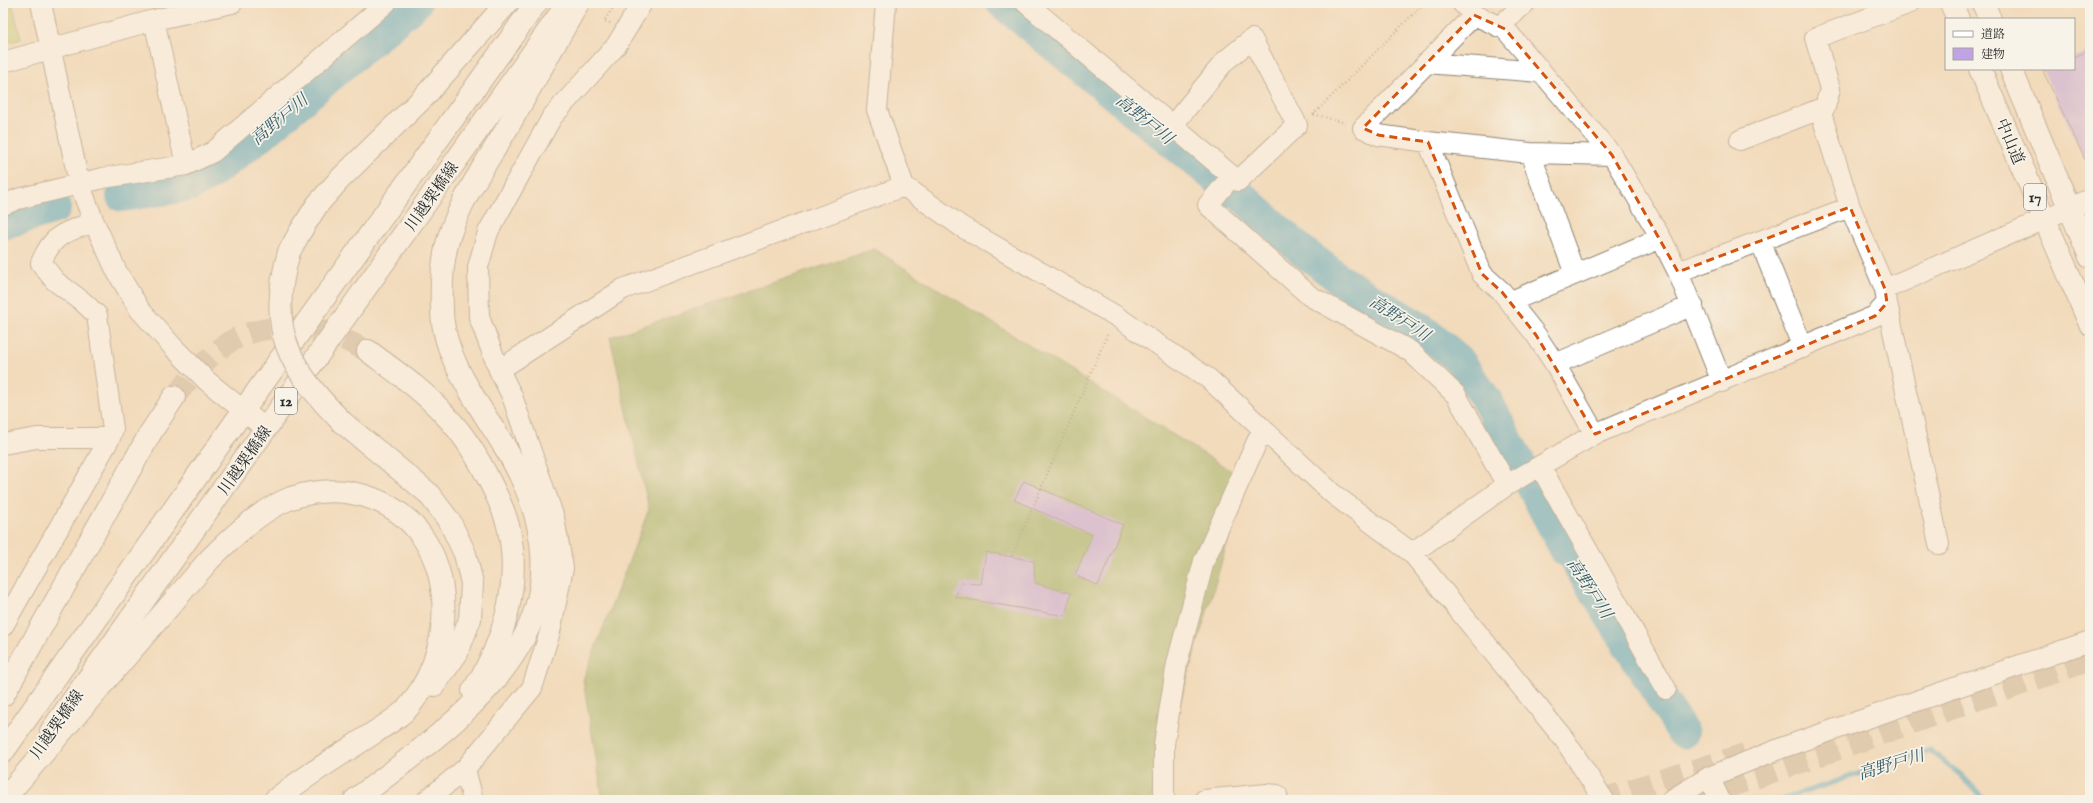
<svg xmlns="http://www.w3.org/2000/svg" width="2093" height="803" font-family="'IM FELL English','Noto Serif JP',serif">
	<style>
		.green { fill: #bccb6e; stroke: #747b4c }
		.forest { fill: #95af61; stroke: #606d46 }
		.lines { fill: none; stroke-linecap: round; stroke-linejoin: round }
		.stream { stroke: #47a6c6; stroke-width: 5.5 }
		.river { stroke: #47a6c6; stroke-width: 32 }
		.building { fill: #c0a3e5 }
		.highway-tunnel { stroke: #cab89e; stroke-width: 22; stroke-dasharray: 22 11; stroke-linecap: butt }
		.minor-casing { stroke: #8e8373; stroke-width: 22 }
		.major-casing { stroke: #8e8373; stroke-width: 24 }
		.highway-casing { stroke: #8e8373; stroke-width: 24 }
		.path { stroke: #8e8373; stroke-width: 2.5; stroke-dasharray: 1 3; stroke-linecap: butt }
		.minor { stroke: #fff; stroke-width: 20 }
		.major { stroke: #fff; stroke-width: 22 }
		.highway { stroke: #fff; stroke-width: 22 }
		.highway-bridge-casing { stroke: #8e8373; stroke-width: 24; stroke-linecap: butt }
		.highway-bridge { stroke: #fff; stroke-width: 22 }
		.marked { fill: none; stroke: #d5540f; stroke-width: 3; stroke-dasharray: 8 5; stroke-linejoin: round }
		.labels { text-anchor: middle; stroke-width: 3.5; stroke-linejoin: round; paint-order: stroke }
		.shield { fill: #f7f3e8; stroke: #686764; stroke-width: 1 }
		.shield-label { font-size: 15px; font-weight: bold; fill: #2b2b2b }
		.street-label { font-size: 16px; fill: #2b2b2b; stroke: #f7f3e8 }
		.water-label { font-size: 17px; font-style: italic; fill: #365c69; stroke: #f7f3e8 }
	</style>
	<rect width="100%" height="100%" fill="#f7f3e8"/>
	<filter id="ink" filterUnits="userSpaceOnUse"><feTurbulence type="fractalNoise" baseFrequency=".025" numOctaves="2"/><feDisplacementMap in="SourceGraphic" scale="8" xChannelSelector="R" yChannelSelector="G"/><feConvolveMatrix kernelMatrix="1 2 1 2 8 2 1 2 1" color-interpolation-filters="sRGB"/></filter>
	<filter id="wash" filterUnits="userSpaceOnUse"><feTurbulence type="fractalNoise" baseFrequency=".012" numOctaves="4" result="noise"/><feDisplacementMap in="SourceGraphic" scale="16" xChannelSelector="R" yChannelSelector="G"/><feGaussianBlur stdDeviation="0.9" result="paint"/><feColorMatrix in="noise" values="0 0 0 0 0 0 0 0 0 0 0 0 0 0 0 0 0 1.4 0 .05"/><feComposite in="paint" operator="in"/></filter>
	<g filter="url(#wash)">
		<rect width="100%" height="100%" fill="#f2dbbb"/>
		<path class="green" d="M3 3H12L21 39 3 44Z"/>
		<path class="forest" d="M874 249 1246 480 1151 800H603L583 680 649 509 610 337Z"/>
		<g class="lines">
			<path class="stream" d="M1781 800 1929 750 1961 775 1985 800"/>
			<path class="river" d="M1002 3 1234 193 1239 194 1301 250 1345 283 1422 329 1458 359 1487 401 1566 551 1572 555 1683 733
				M122 196 188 186 209 175 260 136 416 3
				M3 224 55 208"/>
		</g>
		<g id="blocks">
			<path class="building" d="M2090 50V170L2043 71 2049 69H2074V57Z
				M1024 481 1123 525 1098 586 1075 575 1092 535 1014 500Z
				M986 552 1034 561 1035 583 1071 593 1065 616 955 597 961 583 981 584Z"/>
		</g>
	</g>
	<g filter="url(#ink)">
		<use href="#blocks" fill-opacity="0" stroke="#8e8373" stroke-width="1"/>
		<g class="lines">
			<path class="highway-tunnel" d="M174 397C190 379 207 356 228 343 254 326 294 324 323 331 338 335 354 345 368 351
				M1599 800 1745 754
				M1693 800 2090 660"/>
			<defs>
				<path id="minor" d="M41 3 79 183 94 222 117 272 140 310 174 348 207 381 266 429
					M886 3 877 110 904 186 962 227 1116 316 1209 379 1333 494 1412 553 1564 739 1604 800
					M1026 3 1232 176 1208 205 1310 296 1410 351 1456 395 1507 485
					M1462 3 1474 15 1505 29 1612 155 1661 238 1678 272 1722 382
					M1474 15 1363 128 1378 135 1428 142 1530 153 1612 155
					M154 20 186 165
					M1499 27 1525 3
					M3 62 154 20 232 3
					M1426 63 1540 72
					M1172 126 1225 61 1252 39 1297 125 1238 181 1232 176
					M1740 140 1825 107
					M1428 142 1482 274 1502 292 1536 335 1555 364 1595 434
					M1530 153 1575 274
					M3 205 18 199 103 178 186 165 213 152 386 3
					M1760 241 1803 348
					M1678 272 1850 207
					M1885 289 1850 207 1821 113 1825 107 1830 89 1815 38 1910 3
					M1509 302 1661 238
					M1887 303 1939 544
					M1555 364 1693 305
					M499 370 479 317 478 267 488 232 552 117 616 46 642 3
					M3 444 37 438H110
					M1540 466 1666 689
					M1412 553 1507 485 1595 434 1875 316 1887 303 1885 289 2090 199
					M3 626 110 438 113 429 97 315 82 301 55 281 41 263C53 233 66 232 94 222
					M465 769 473 800
					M1709 777 1720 800
					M427 800 465 769 532 688 550 632 563 568 554 518 512 396 499 370 623 289 904 186
					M1164 800V744L1177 663 1204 561 1263 428
					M1204 800 1267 794 1277 795 1278 800
					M1671 800 1709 777 1784 747 2090 641"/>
				<path id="major" d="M51 731 568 3
					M3 752 243 411 536 3"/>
				<path id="highway" d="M1951 3 1958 19
					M1983 3 1990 19
					M1980 69 2090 324
					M2011 69 2090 257
					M289 252 300 232 317 205 340 179 423 98 507 3
					M368 351C395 371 423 390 445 415 462 432 475 453 486 474 495 492 505 511 509 530 521 586 503 645 473 691
					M342 422 428 493 450 522 465 554 472 583 470 619 457 653 434 685
					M3 695 151 432 174 397
					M3 800 209 560C233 536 259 511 291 498 315 490 341 489 365 496 456 524 463 638 411 704 403 715 387 724 375 732 342 754 306 775 275 800
					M355 800C479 706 607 619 506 449 482 409 443 359 442 311 441 287 442 259 449 237 462 196 488 161 509 125 532 85 555 44 578 3"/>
			</defs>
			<use href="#minor" class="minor-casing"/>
			<use href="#major" class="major-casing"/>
			<use href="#highway" class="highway-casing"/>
			<path class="path" d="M610 23 604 21 616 3
				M1314 114 1345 123
				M1313 115 1424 3
				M1012 556 1108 333"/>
			<use href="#minor" class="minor"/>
			<use href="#major" class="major"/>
			<use href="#highway" class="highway"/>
			<defs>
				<path id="highway-bridge" d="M289 252C267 330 288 367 342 422"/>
			</defs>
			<use href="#highway-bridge" class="highway-bridge-casing"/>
			<use href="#highway-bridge" class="highway-bridge"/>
		</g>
	</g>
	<path d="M0 0H2093V803H0ZM1474 15 1505 29 1612 155 1678 272 1850 207 1885 289 1887 303 1875 316 1595 434 1536 335 1502 292 1482 274 1428 142 1378 135 1363 128Z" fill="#f2dbbb" fill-opacity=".55" fill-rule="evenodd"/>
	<path class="marked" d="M1474 15 1505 29 1612 155 1678 272 1850 207 1885 289 1887 303 1875 316 1595 434 1536 335 1502 292 1482 274 1428 142 1378 135 1363 128Z"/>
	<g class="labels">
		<g class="shield">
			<rect x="2024" y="184" width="22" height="26" rx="3"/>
			<rect x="275" y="388" width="22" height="26" rx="3"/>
		</g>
		<g class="shield-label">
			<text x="2035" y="202">17</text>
			<text x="286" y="406">12</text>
		</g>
		<g class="street-label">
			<text transform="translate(2011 141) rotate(67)" y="6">中山道</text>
			<text transform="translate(431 196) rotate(-55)" y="6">川越栗橋線</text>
			<text transform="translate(244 460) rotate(-55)" y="6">川越栗橋線</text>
			<text transform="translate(56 724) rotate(-55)" y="6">川越栗橋線</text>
		</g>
		<g class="water-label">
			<text transform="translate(279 119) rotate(-40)" y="6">高野戸川</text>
			<text transform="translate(1145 119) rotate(39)" y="6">高野戸川</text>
			<text transform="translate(1400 318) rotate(33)" y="6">高野戸川</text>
			<text transform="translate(1590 588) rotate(57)" y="6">高野戸川</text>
			<text transform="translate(1891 764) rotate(-17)" y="6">高野戸川</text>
		</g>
	</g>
	<rect width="2093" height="803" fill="none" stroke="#f7f3e8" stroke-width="16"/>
	<rect x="1945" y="18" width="130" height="52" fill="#f7f3e8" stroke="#a5a39c"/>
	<rect x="1953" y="31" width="20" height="6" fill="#ffffff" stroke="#a5a39c"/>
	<text x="1981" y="38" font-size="12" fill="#2b2b2b">道路</text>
	<rect x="1953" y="48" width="20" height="12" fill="#c0a3e5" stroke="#a5a39c"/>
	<text x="1981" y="58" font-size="12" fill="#2b2b2b">建物</text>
</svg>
